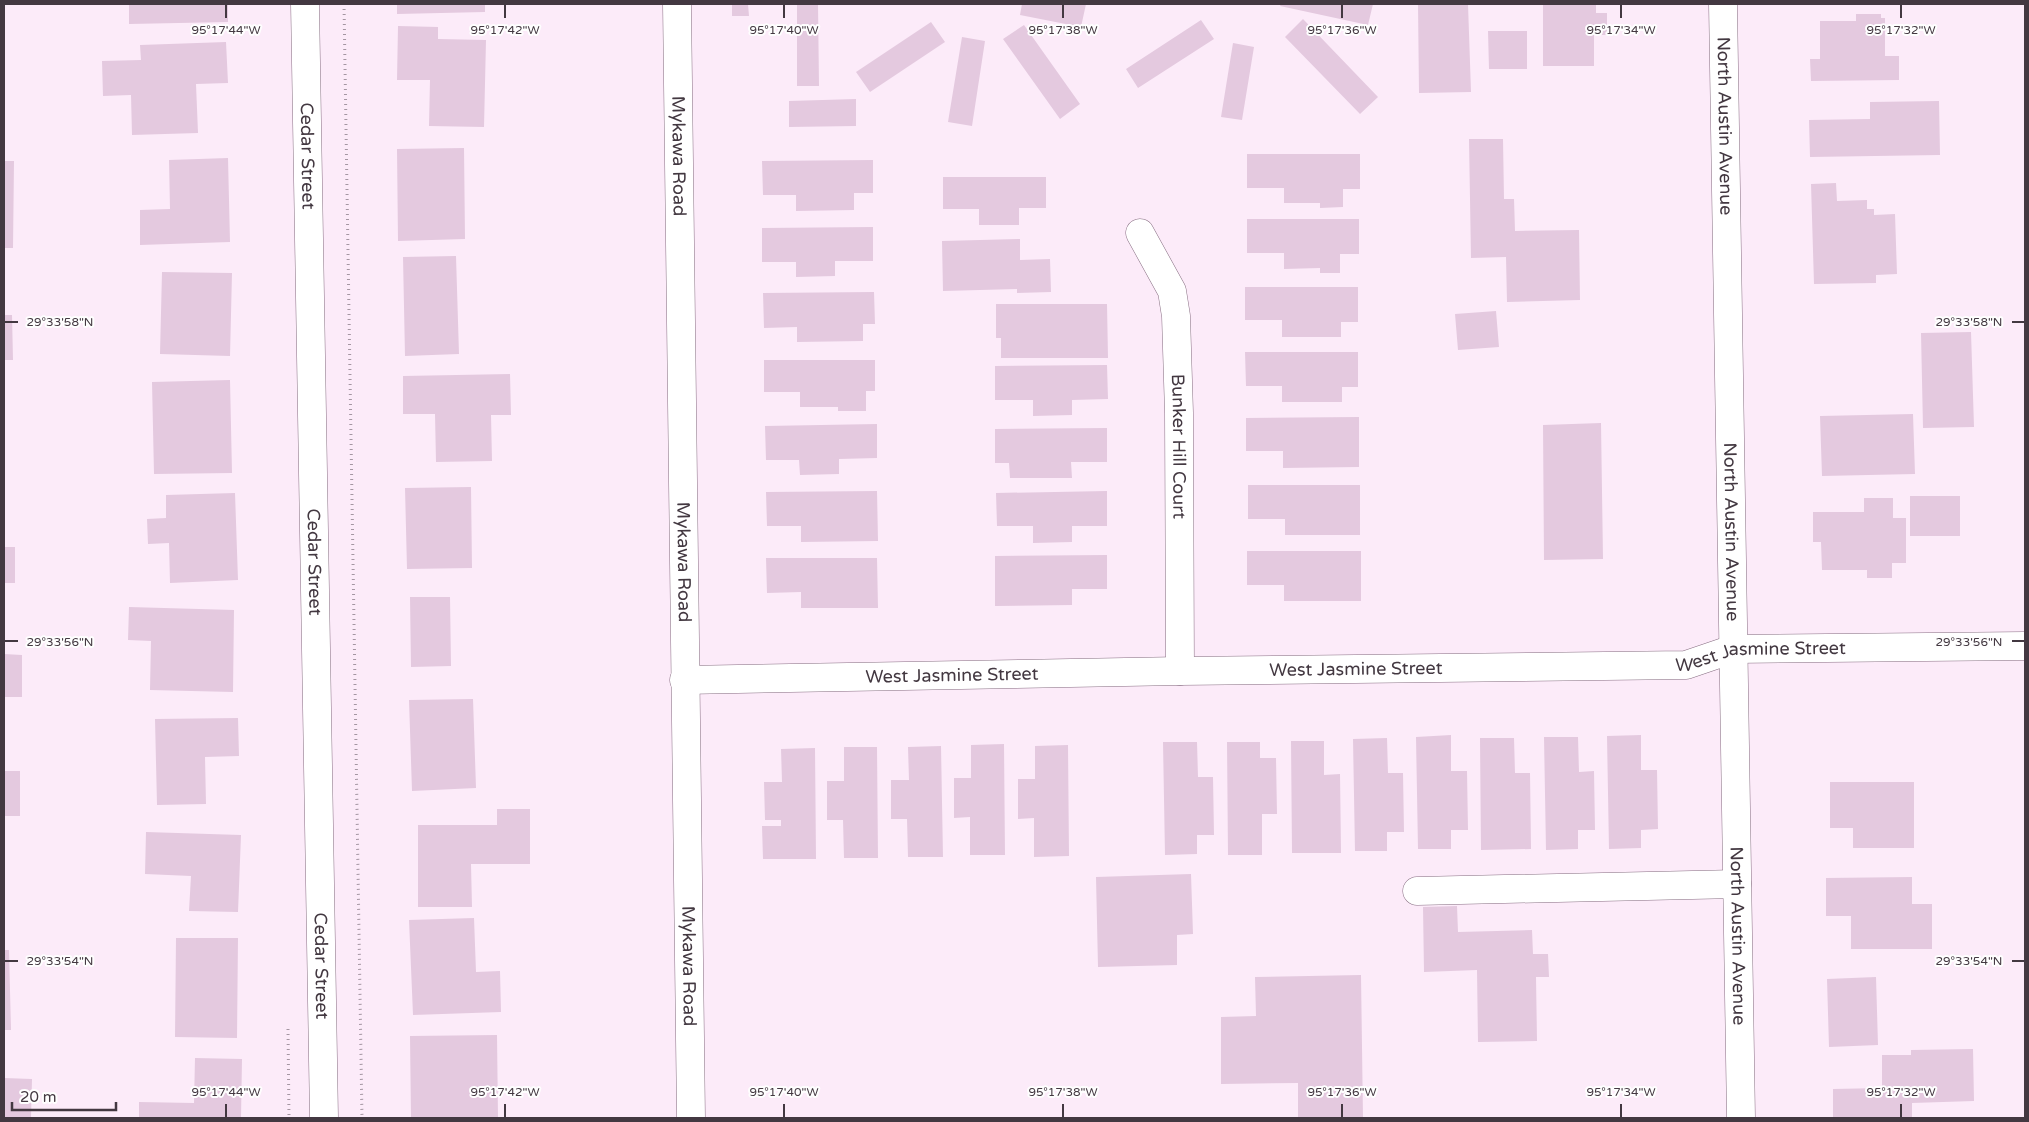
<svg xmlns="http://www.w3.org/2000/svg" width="2029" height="1122" font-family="'Varela Round',sans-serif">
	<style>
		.building { fill: #e4c9df }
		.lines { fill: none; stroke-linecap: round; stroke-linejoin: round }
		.minor-casing { stroke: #876e82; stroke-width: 29 }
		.major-casing { stroke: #876e82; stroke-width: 29 }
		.path { stroke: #a496a2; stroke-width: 3; stroke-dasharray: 1 4; stroke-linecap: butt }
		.minor { stroke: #fff; stroke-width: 28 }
		.major { stroke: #fff; stroke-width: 28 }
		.ticks { fill: none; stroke: #433841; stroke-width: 2 }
		.labels { text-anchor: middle; stroke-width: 4; stroke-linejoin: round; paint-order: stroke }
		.street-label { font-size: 18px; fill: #433841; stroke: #fefefe }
		.ticks-label { font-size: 12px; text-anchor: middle; fill: #433841; stroke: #fefefe; stroke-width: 4; stroke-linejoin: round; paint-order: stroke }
	</style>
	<rect width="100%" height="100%" fill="#fcebf9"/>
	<path class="building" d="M129 4H228V22L129 24Z
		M397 4H485V12L397 14Z
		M732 4H748L749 16H732Z
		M797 4H818L819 86H797Z
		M1022 4H1086L1081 27 1020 15Z
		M1281 4H1373L1368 25 1280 6Z
		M1418 4H1468L1471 92 1419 93Z
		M1543 4H1596V13H1607V35H1594V66H1543Z
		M1856 14H1881V18H1885V56H1899V80L1811 81 1810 59H1820V21H1856Z
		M1303 19 1378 97 1360 114 1285 37Z
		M1201 20 1214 39 1138 88 1126 69Z
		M931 22 945 42 870 92 856 72Z
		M1024 25 1080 104 1060 119 1003 39Z
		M398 26 438 27V39L486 40 484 127 429 126 430 80H397Z
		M1488 31H1527V69H1489Z
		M962 37 985 41 972 126 948 122Z
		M226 42 228 83 196 84 198 133 132 135 131 95 103 96 102 61 141 60 140 45Z
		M1233 43 1254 47 1242 120 1221 117Z
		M856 99V126L789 127V101Z
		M1939 101 1940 155 1810 157 1809 120 1870 119V102Z
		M1469 139H1503L1504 199H1514L1515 231 1579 230 1580 300 1507 302 1506 257 1471 258Z
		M464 148 465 239 398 241 397 149Z
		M1247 154H1360V189H1343V207L1320 208V203H1284V188H1247Z
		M228 158 230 242 140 245V210L170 209 169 160Z
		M873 160V193H854V210L796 211V195H763L762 161Z
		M4 161H14L13 248H4Z
		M943 177H1046V208H1019V225H979V209H943Z
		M1836 183 1837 201 1867 200V209H1874V215L1895 214 1897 274 1876 275V283L1814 284 1811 184Z
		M1247 219H1359V254H1340V273H1320V268L1284 269V253H1247Z
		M873 227V261H835V276L796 277V262H762V228Z
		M1020 239V260L1050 259 1051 292 1017 293V289L943 291 942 241Z
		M456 256 459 354 405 356 403 257Z
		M162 272 232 273 230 356 160 354Z
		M1245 287H1358V322H1341V337H1282V320H1245Z
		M874 292 875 324H863V341L797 342V327L764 328 763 293Z
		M996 304H1107L1108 358H1001V338H996Z
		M1496 311 1499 347 1458 350 1455 314Z
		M4 315H12L13 360H4Z
		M1971 332 1974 427 1923 428 1921 333Z
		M1245 352H1358V387H1342V402H1282V386H1246Z
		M764 360H875V391H866V411H838V407H800V392H764Z
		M1107 365 1108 399 1072 400V415L1033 416V400H995V366Z
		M510 374 511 415H491L492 461 436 462 435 414H403V376Z
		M230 380 232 473 154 474 152 382Z
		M1913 414 1915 474 1822 476 1820 416Z
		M1359 417V467L1283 468V451H1246V418Z
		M1601 423 1603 559 1544 560 1543 425Z
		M877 424V458L839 459V474L800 475 799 460H766L765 426Z
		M1107 428V462H1071L1072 478H1010L1009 463H995V429Z
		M1248 485H1360V535H1285V519H1248Z
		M471 487 472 568 407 569 405 488Z
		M877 491 878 541 801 542V526H767L766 492Z
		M1107 491V526H1072V542L1033 543V526H997L996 493Z
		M235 493 238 580 170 583 169 543 148 544 147 519 166 518V495Z
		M1910 496H1960V536H1910Z
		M1864 498H1893V518H1906V563H1892V578H1867V570H1822L1821 542H1813V512H1864Z
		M4 547H15V583H4Z
		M1247 551H1361V601H1284V585H1247Z
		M1107 555V589H1072V605L995 606V556Z
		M766 558H877L878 608H801V592L767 593Z
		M410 597H450L451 666 411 667Z
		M129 607 234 610 233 692 150 690 151 641 128 640Z
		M4 654 22 655V697H4Z
		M473 699 476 788 412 791 409 700Z
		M238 718 239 756 205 757 206 804 157 805 155 719Z
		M1451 735V771H1467L1468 830H1451V849H1418L1416 737Z
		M1641 735V770H1657L1658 829 1641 830V848L1609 849 1607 736Z
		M1544 737H1578L1579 772 1594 771 1595 830H1578V849L1546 850Z
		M1387 738 1388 773H1403L1404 832H1387V851H1355L1353 739Z
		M1480 738H1514L1515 773H1530L1531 849 1481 850Z
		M1291 741H1324V775L1340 774 1341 853H1292Z
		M1163 742H1197L1198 777H1213L1214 835H1197V854L1165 855Z
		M1227 742H1260V758H1276L1277 814H1262V855H1228Z
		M1004 744 1005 855H970V817L954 818V778H971V745Z
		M1068 745 1069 856 1034 857V818L1018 819V779H1035V746Z
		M941 746 943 857H908L907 819H891V780H909L908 747Z
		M844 747H877L878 858H844L843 820H827V781H844Z
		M815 748 816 859H763L762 826H781V820H765L764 782H782L781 749Z
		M4 771H20V816H4Z
		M1830 782H1914V848H1853V828H1830Z
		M497 809H530V864H471L472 907H418V825H497Z
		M146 832 241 835 238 912 189 911 191 876 145 874Z
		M1191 874 1193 934 1177 935V965L1098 967 1096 877Z
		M1912 877V904H1932V949H1851V916H1826V878Z
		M1457 906 1458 932 1532 930 1533 954H1548L1549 977H1536L1537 1041 1478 1042 1477 970 1424 972 1423 907Z
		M474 918 476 972 500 971 501 1012 413 1015 409 920Z
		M176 938H238L237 1038 175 1037Z
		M4 950H9L11 1030H4Z
		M1361 975 1363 1118H1298V1083L1221 1084V1017L1256 1016 1255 977Z
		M1876 977 1878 1045 1829 1047 1827 979Z
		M497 1035 498 1118H411L410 1036Z
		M1973 1049 1974 1101 1912 1103V1118H1833V1089L1882 1088V1055H1911V1050Z
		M195 1058 242 1059 241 1118H139V1102L194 1103Z
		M4 1078 32 1079 31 1118H4Z"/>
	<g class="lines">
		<defs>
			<g id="minor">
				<path id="s1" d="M305 4 324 1118"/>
				<path id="s2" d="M1723 4 1741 1118"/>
				<path id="s3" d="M1140 233 1172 291 1176 316 1179 413 1180 671"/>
				<path id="s4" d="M684 680 1180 671 1686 665 1733 649 2025 646"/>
				<path d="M1417 891 1737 884"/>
			</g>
			<g id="major">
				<path id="s5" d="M677 4 691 1118"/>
			</g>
		</defs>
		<use href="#minor" class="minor-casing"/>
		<use href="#major" class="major-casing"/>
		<path class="path" d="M344 4 362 1118
			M288 1029 289 1118"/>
		<use href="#minor" class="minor"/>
		<use href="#major" class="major"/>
	</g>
	<path class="ticks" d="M226 5V18M505 5V18M784 5V18M1063 5V18M1342 5V18M1621 5V18M1901 5V18M5 322H18M2012 322H2024M5 641H18M2012 641H2024M5 961H18M2012 961H2024M226 1104V1117M505 1104V1117M784 1104V1117M1063 1104V1117M1342 1104V1117M1621 1104V1117M1901 1104V1117"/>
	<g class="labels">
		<g class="street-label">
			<text dy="6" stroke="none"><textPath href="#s2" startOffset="122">North Austin Avenue</textPath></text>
			<text dy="6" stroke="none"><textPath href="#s1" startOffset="152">Cedar Street</textPath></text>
			<text dy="6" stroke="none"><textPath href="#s5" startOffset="152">Mykawa Road</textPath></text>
			<text dy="6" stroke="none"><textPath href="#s3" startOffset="222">Bunker Hill Court</textPath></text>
			<text dy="6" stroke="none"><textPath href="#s2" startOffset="528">North Austin Avenue</textPath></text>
			<text dy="6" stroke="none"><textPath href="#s1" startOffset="558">Cedar Street</textPath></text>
			<text dy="6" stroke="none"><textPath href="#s5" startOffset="558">Mykawa Road</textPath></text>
			<text dy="6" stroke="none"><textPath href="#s4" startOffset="1078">West Jasmine Street</textPath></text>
			<text dy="6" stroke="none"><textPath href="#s4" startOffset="672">West Jasmine Street</textPath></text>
			<text dy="6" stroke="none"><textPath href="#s4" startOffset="268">West Jasmine Street</textPath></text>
			<text dy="6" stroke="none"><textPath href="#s2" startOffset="932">North Austin Avenue</textPath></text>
			<text dy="6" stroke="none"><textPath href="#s1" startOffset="962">Cedar Street</textPath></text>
			<text dy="6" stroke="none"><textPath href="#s5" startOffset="962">Mykawa Road</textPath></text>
		</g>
	</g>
	<g class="ticks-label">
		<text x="226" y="34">95°17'44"W</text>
		<text x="505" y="34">95°17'42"W</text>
		<text x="784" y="34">95°17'40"W</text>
		<text x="1063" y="34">95°17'38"W</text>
		<text x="1342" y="34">95°17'36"W</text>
		<text x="1621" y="34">95°17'34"W</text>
		<text x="1901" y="34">95°17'32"W</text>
		<text x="60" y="326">29°33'58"N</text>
		<text x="1969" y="326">29°33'58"N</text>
		<text x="60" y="646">29°33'56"N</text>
		<text x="1969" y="646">29°33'56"N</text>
		<text x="60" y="965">29°33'54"N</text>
		<text x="1969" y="965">29°33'54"N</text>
		<text x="226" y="1096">95°17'44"W</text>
		<text x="505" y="1096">95°17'42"W</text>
		<text x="784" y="1096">95°17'40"W</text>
		<text x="1063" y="1096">95°17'38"W</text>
		<text x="1342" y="1096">95°17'36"W</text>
		<text x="1621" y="1096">95°17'34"W</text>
		<text x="1901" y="1096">95°17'32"W</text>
	</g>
	<rect width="2029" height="1122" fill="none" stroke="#433841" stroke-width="10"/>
	<path d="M12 1102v8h104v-8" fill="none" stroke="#433841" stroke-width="2.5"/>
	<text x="20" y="1102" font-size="15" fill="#433841" stroke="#fefefe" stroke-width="4" paint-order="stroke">20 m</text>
</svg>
